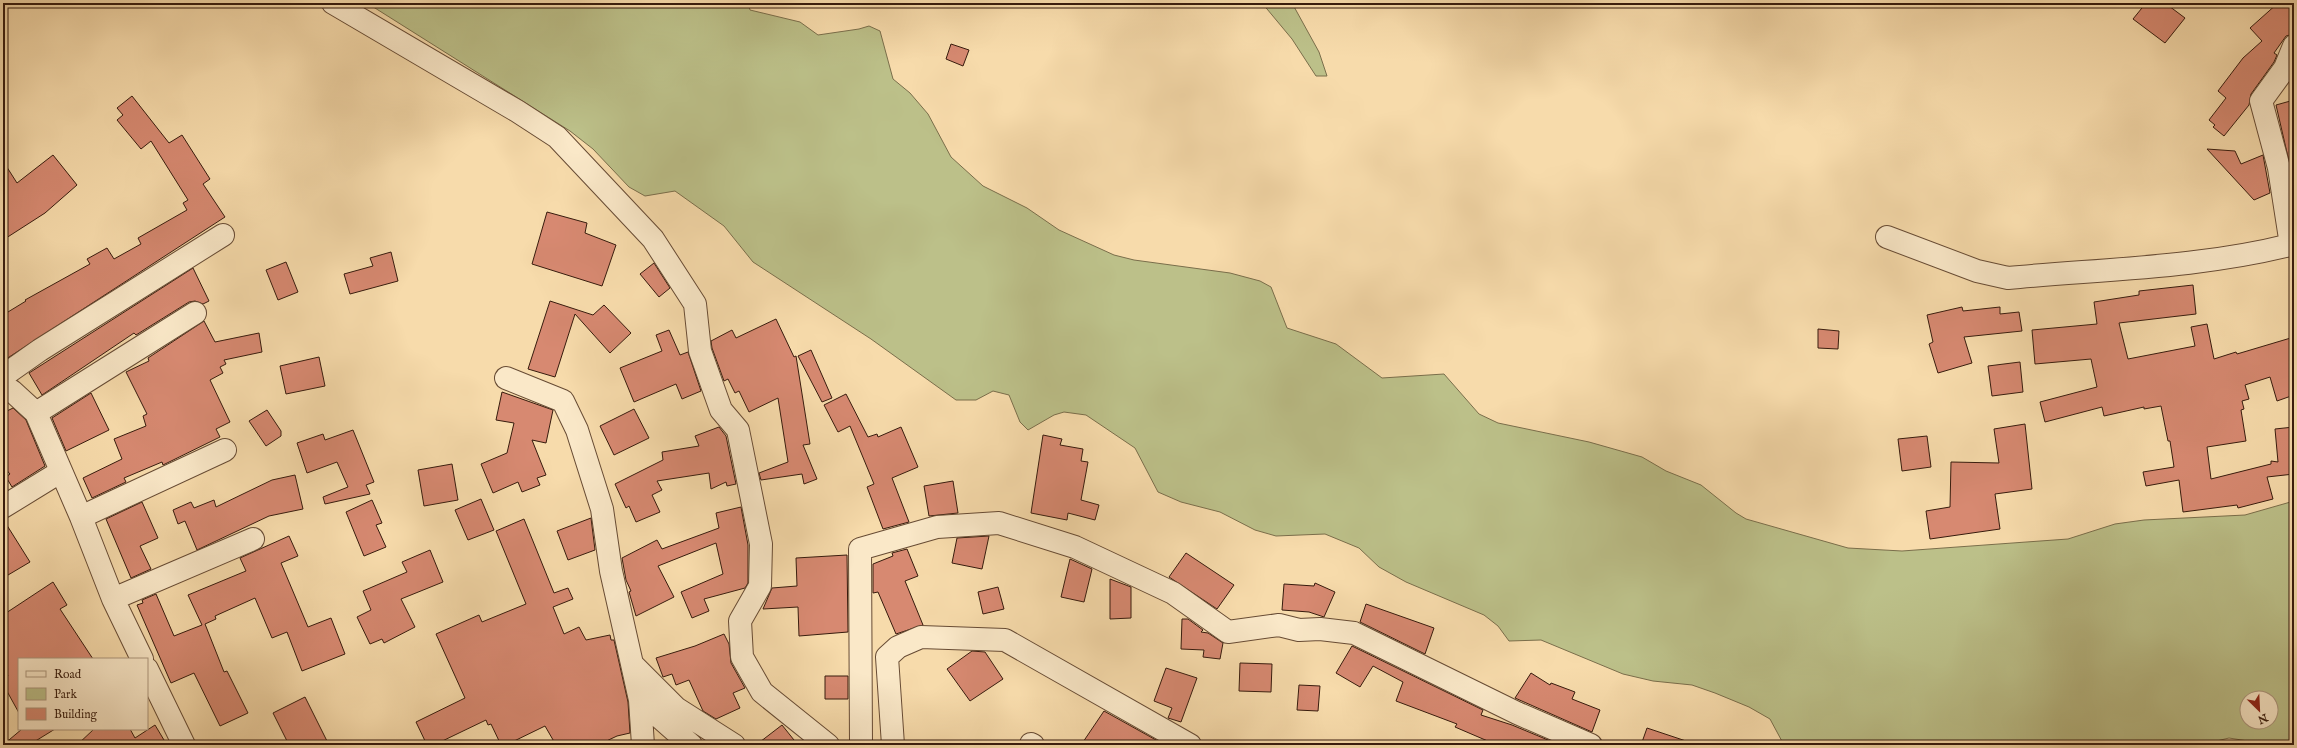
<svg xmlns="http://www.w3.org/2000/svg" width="2297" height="748" font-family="'IM FELL English',serif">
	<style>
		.green { fill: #bcc089; stroke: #7a6e4b; fill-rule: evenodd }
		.building { fill: #d78971; stroke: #371b0d }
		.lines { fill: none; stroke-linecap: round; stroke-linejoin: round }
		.minor-casing { stroke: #674b34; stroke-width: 24 }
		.minor { stroke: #fae8c8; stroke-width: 22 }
	</style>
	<rect width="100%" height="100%" fill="#f7dbab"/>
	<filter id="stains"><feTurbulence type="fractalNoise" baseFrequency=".005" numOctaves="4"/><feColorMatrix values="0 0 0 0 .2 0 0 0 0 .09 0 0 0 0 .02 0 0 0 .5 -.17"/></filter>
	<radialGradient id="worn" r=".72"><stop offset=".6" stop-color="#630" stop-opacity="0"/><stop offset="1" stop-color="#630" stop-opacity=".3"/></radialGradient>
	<path class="green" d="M367 3H748L750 10 800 22 818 35 859 29 869 26 880 31 893 79 910 93 928 114 951 157 983 186 1027 208 1059 230 1114 255 1134 260 1230 273 1260 281 1271 287 1287 328 1336 344 1382 378 1444 374 1479 414 1498 423 1589 442 1642 457 1666 471 1701 485 1736 513 1746 519 1848 548 1902 551 2068 539 2115 524 2144 520 2245 515 2294 501V745H2273L2229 738 2200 745H1784L1770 719 1749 707 1715 693 1692 685 1653 681 1623 674 1541 640 1509 641 1498 626 1484 615 1406 582 1379 567 1359 548 1325 534 1276 536 1255 530 1220 512 1181 502 1158 492 1135 448 1086 415 1064 412 1054 415 1028 430 1020 422 1009 395 993 391 976 400H956L871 339 753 262 724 226 675 191 645 196 629 187 593 149 570 131ZM2247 698H2271V722H2247Z
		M1262 3H1292L1319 52 1327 76H1316L1292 39Z"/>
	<path class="building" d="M2146 3H2165L2185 18 2165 43 2133 19Z
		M2278 3H2294V34L2286 36 2274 53 2277 55 2274 62 2251 94 2249 105 2224 136 2213 127 2215 125 2209 120 2226 98 2218 91 2243 58 2262 41 2250 28Z
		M951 44 969 50 963 66 946 59Z
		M132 96 169 143 182 135 210 179 203 184 225 217 3 361V315L26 301 25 300 90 264 87 259 107 248 114 259 141 244 138 238 187 210 183 203 188 200 151 141 141 149 117 120 123 115 117 108Z
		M2294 100V183L2276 105Z
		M2207 149 2235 151 2241 164 2263 155 2270 193 2254 200Z
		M53 155 77 185 45 213 3 240V161L17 183Z
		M547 212 587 223 585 233 616 245 602 286 532 264Z
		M391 252 398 281 350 294 344 274 373 266 370 258Z
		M286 262 298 292 278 300 266 270Z
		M654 263 670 288 659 297 640 274Z
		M193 268 209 301 203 304 195 301 189 302 136 335 134 333 42 395 29 373Z
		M2193 285 2196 314 2119 323 2128 359 2195 346 2191 327 2207 324 2214 359 2236 352 2237 354 2294 337V395L2277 401 2270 377 2245 385 2249 399 2242 401 2244 409 2241 410 2246 441 2207 447 2211 479 2271 464V461L2278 462 2275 429 2294 427V474L2267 477 2273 499 2238 508 2237 505 2183 512 2179 480 2146 486 2143 472 2174 467 2170 441H2168L2161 406 2144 409V407L2104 416 2102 407 2045 422 2040 402 2097 387 2091 359 2035 364 2032 330 2097 324 2094 302 2139 295V291Z
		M550 301 593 315 604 305 631 333 610 353 575 314 555 377 528 369Z
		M1962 307 1963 311 2000 307V314L2019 312 2022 331 1964 337 1972 363 1938 373 1929 344 1933 342 1927 315Z
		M776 319 794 357 796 356 810 444 803 445 817 479 804 484 802 474 761 480 759 473 788 462 778 398 749 412 739 391 735 393 728 379 724 381 712 348 711 341 732 330 736 338Z
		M204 321 215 342 259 333 262 352 224 360 226 364 220 367 223 373 210 380 230 422 216 429 220 437 163 465 162 462 124 478 126 482 92 498 83 478 122 459 114 439 146 426 143 416 147 414 126 372 149 361 148 358Z
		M1818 329 1839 331 1838 349 1818 348Z
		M669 330 680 355 688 352 701 391 682 399 676 384 634 402 620 368 662 351 656 335Z
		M811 350 832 398 822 402 798 356Z
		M319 357 325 386 286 394 280 366Z
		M2020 362 2023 392 1992 396 1988 366Z
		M502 392 553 410 546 443 532 440 546 475 537 478 540 485 522 492 518 482 493 493 481 464 507 453 514 423 496 420Z
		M91 393 109 430 66 451 52 418Z
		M846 394 868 437 877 434 878 437 901 427 918 467 892 478 909 522 883 529 867 487 874 484 850 426 838 432 824 405Z
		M13 408 26 420 45 466 12 487 6 477 10 474 3 466V413Z
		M634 409 649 438 614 455 600 426Z
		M267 410 281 431V436L266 446 249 421Z
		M2025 424 2032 489 1995 494 2000 529 1930 539 1926 511 1950 507 1951 462 1999 463 1994 429Z
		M719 427 726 436 736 484 727 486 726 482 711 489 709 473 657 481 662 490 652 495 660 512 636 522 629 506 626 508 615 484 663 460 662 452 699 446 695 436Z
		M353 430 374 482 366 485 370 494 325 504 323 497 348 487 337 462 307 473 297 443 323 434 325 440Z
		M1043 435 1062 439 1060 445 1083 449 1081 461 1088 462 1081 500 1099 505 1095 520 1068 513 1067 520 1031 513Z
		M1927 436 1931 467 1902 471 1898 439Z
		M452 464 458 500 424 506 418 470Z
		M295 475 303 509 269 516 197 550 185 521 178 524 173 510 191 502 194 508 214 500 216 507 272 480Z
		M953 481 958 513 929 516 924 486Z
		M481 499 494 530 468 540 455 510Z
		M372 500 382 523 376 525 386 547 364 556 346 512Z
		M142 502 158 538 140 546 151 569 131 578 106 519Z
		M741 507 748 545V583L745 588 704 599 709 611 692 618 681 592 723 574 716 543 658 566 674 597 636 616 629 592 631 591 626 580 622 558 657 540 662 549 719 528 716 513Z
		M591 518 595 550 568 560 557 531Z
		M3 519 30 562 3 578Z
		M524 519 554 593 568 588 573 599 553 607 564 634 579 627 586 640 610 635 611 640H614L628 702 630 733 617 736 598 745H556L545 726 506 745H501L491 724 488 725 486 720 434 745H427L416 722 465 698 436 634 479 615 482 622 526 604 496 531Z
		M289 536 298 556 281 563 308 627 331 618 345 654 302 671 287 632 272 638 255 598 215 616 216 619 205 624 224 672 227 671 248 713 220 726 194 673 171 683 137 605 143 603 142 600 156 594 174 636 202 625 188 595 246 571 240 558Z
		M989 536 982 569 952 563 957 538Z
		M907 549 918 576 905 581 923 625 896 634 878 592 873 593V564L893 556 892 553Z
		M430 550 443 582 401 599 415 627 384 643 382 639 370 644 357 617 371 610 363 591 407 572 402 562Z
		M1186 553 1234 585 1217 609 1169 577Z
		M847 555 848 632 799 636 798 607 763 609 772 588 797 586 796 558Z
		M1070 559 1092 569 1084 602 1061 597Z
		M1110 579 1131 587V618L1110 619Z
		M53 582 67 605 60 609 93 659H19V713L3 684V678L8 676 3 666V615Z
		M1315 583 1335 592 1324 617 1309 612 1282 610 1284 584 1314 586Z
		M998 587 1004 609 983 614 978 592Z
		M1366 604 1434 628 1425 654 1360 622Z
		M1182 619H1188L1203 630 1201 632 1208 633 1223 643 1220 659 1203 657 1204 650 1181 649Z
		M724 634 729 644 731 663 745 688 733 693 740 708 716 719 703 711 689 680 676 685 672 674 663 677 656 658 695 646Z
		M1352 646 1483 710 1481 715 1512 725 1560 745H1497L1455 727 1457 724 1396 701 1403 682 1373 666 1360 687 1336 673Z
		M972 651 985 652 1003 679 970 701 947 669Z
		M1240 663 1272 664 1271 692 1239 691Z
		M1166 668 1197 678 1181 722 1168 718 1172 708 1154 701Z
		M1531 673 1550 685 1551 683 1575 692 1572 699 1600 710 1592 732 1515 698Z
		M825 676H848V699H825Z
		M1299 685 1320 686 1318 711 1297 710Z
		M305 697 329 745H289L273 713Z
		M1104 711 1165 745H1081Z
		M155 725 167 745H77L94 729H130L135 738Z
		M782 725 798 745H756Z
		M1647 728 1692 743V745H1641Z
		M22 729H55L29 745H3Z"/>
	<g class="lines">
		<defs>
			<path id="minor" d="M333 3 517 111 557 137 653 239 695 304 700 351 721 410 738 430 761 544 760 586 740 621 742 657 762 692 828 745
				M1887 237 1977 271 2008 278C2103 269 2201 268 2294 244
				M2291 245 2279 168 2261 101 2285 68 2294 46
				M3 376 40 350 223 235
				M506 378 563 401 577 430 602 509 611 571 632 664 676 708 734 745
				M3 391H12L36 413 81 517 113 599 142 659
				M36 413 195 313
				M3 507 60 472
				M81 517 225 450
				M113 599 253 539
				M632 664 640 700 643 745
				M147 669 184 745
				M640 700 691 745
				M1031 744 1033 745
				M861 745 860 549 937 527 999 523 1075 547 1173 593 1228 632 1279 625 1299 630 1320 629 1354 633 1517 713 1591 745
				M893 745 887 657 898 647 921 637 1005 640 1190 745"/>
		</defs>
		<use href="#minor" class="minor-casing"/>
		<use href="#minor" class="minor"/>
	</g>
	<rect width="2297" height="748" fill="none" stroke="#f7dbab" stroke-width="16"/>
	<rect x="4" y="4" width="2289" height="740" fill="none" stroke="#371b0d" stroke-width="2"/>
	<rect x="8" y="8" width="2281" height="732" fill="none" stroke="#371b0d"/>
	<rect x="18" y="658" width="130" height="72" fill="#fae8c8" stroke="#ac967d"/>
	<rect x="26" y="671" width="20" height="6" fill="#fae8c8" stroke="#ac967d"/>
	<text x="54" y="678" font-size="12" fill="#371b0d">Road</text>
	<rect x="26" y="688" width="20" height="12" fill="#bcc089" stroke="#ac967d"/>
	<text x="54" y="698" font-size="12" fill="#371b0d">Park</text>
	<rect x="26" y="708" width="20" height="12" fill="#d78971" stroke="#ac967d"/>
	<text x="54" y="718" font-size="12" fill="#371b0d">Building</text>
	<g transform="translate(2259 710) rotate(156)"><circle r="19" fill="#fae8c8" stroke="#ac967d"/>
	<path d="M0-3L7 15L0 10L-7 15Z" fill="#8f2418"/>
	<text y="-6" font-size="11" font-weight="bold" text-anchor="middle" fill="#371b0d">N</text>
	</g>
	<rect width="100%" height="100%" filter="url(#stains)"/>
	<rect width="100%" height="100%" fill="url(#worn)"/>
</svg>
